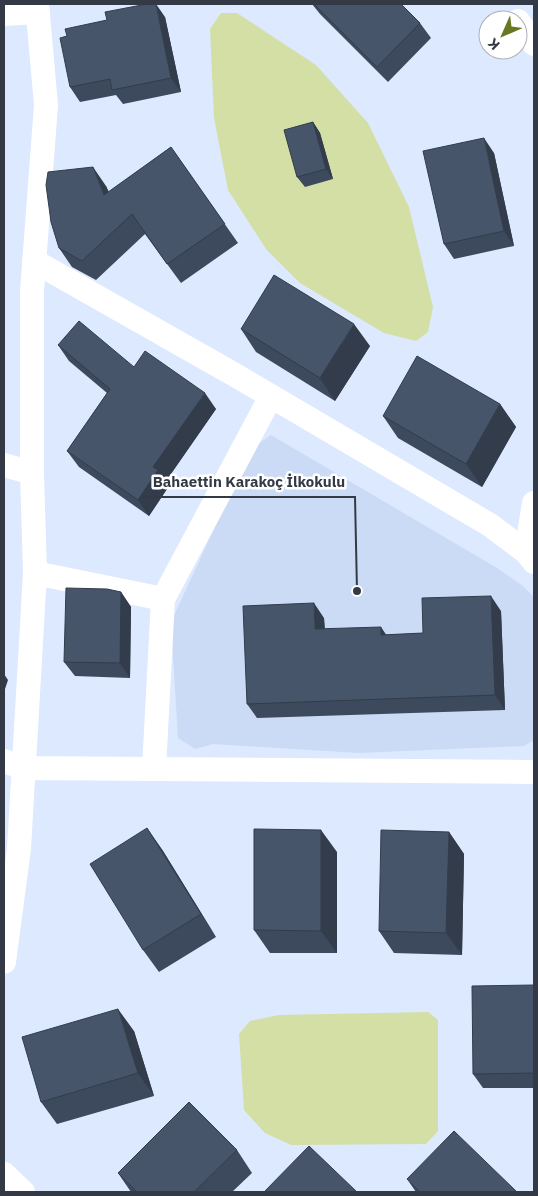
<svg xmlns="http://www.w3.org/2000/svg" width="538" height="1196" font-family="'IBM Plex Sans',sans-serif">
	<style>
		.built { fill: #cbdbf5 }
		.green { fill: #d3dfa4 }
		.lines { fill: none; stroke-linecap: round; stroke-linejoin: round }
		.minor { stroke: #fff; stroke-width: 24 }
		.wall { fill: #3d495c }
		.shaded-wall { fill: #323c4b }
		.building { fill: #47556b; stroke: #323c4b }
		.leader { fill: none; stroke: #343a45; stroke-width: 2 }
		.callout-dot { fill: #343a45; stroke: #fff; stroke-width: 2 }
		.callout-label { font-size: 15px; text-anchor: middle; font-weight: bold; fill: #343a45; stroke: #fff; stroke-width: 5; stroke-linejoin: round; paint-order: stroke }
	</style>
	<rect width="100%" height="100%" fill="#dce9ff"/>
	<path class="built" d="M271 435 497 568 523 586 534 597V740L524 746 358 753 213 744 195 749 178 738 171 622 251 449Z"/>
	<path class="green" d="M221 13H237L316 65 368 123 409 207 433 307 428 332 416 341 384 333 300 283 266 249 228 190 214 118 210 29Z
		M428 1012 438 1020V1131L426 1144 291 1145 265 1133 244 1110 239 1034 250 1021 279 1015Z"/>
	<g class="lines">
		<path class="minor" d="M4 14 38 12
			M518 21 534 44
			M34 261 235 375 490 525 526 552 534 562
			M4 465 32 473
			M534 503 526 552 534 551
			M35 573 163 599
			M4 761 24 768 534 772
			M154 769 163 599 271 396
			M4 962 19 849 35 573 32 473V291L46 105 37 4
			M4 1174 23 1192"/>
	</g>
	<path class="wall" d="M312 4H401L420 23 431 38 388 82 320 14Z
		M165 17 181 92 123 104 116 95 80 102 70 87Z
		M313 122 320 133 333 179 305 187 297 177Z
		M171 147 238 243 181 283 145 234 96 280 72 267 59 248 106 186 109 192Z
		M494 153 514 246 454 259 444 244Z
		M241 329 370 346 335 401 256 352Z
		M58 345 134 367 216 409 166 481 169 486 149 516 79 467 67 451 107 393 69 361Z
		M500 404 516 427 482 487 398 438 383 416Z
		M121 592 131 607 130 678 75 676 64 662Z
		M501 611 505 710 257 718 247 704 324 618 325 629 386 635 423 633Z
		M147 828 163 851 216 937 159 972 143 950Z
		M449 832 464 854 462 955 394 953 379 931Z
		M337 852V953H270L254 930Z
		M534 985V1088H483L473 1074Z
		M134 1031 154 1096 57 1124 41 1102Z
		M237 1150 252 1173 232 1192H131L118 1173Z
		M407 1179 517 1192H416Z"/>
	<path class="shaded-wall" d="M156 4 165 17 181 92 171 78Z
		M313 122 320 133 333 179 326 169Z
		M484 138 494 153 514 246 504 231Z
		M93 167 106 186 117 214 104 195Z
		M354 324 370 346 335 401 320 378Z
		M205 393 216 409 166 481 169 486 149 516 138 500 153 467Z
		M500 404 516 427 482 487 466 464Z
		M121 592 131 607 130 678 120 663Z
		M491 596 501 611 505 710 495 695Z
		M314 603 324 618 325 644 315 629Z
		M381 627 391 642 381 635Z
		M4 674 8 680 4 692Z
		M147 828 163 851 216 937 201 914Z
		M321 830 337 852V953L321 931Z
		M449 832 464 854 462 955 446 933Z
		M118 1009 134 1031 154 1096 138 1073Z"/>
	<path class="building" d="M147 4H156L171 78 112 90 110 79 70 87 60 38 67 36 65 29 107 20 105 12Z
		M314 4H401L420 23 377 67Z
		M313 122 326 169 297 177 284 130Z
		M484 138 504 231 444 244 423 151Z
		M171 147 225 224 167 264 132 214 82 261 59 248 51 222 46 185 48 172 93 167 104 195Z
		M274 275 354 324 320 378 241 329Z
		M79 321 134 367 145 351 205 393 153 467 158 470 138 500 67 451 110 389 58 345Z
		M417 356 500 404 466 464 383 416Z
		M66 588 107 589 121 592 120 663 64 662Z
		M491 596 495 695 247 704 243 606 314 603 315 629 381 627V635L423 633 422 598Z
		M147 828 201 914 143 950 90 864Z
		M254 829 321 830V931L254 930Z
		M381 830 449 832 446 933 379 931Z
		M534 985V1073L473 1074 472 986Z
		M118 1009 138 1073 41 1102 22 1037Z
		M189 1102 237 1150 194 1192H137L118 1173Z
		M454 1131 517 1192H420L407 1179Z
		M309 1146 357 1192H264Z"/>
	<path class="leader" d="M357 591L355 497H143"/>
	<circle class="callout-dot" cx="357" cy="591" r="5"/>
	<g class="callout-label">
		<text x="249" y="487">Bahaettin Karakoç İlkokulu</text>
	</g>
	<rect width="538" height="1196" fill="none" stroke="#343a45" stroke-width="10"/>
	<g transform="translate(503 35) rotate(225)"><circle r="24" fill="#ffffff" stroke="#aeb0b5"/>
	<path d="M0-4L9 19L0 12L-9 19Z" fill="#6b7622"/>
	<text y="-8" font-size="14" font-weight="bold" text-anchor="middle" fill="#343a45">K</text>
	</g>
</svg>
